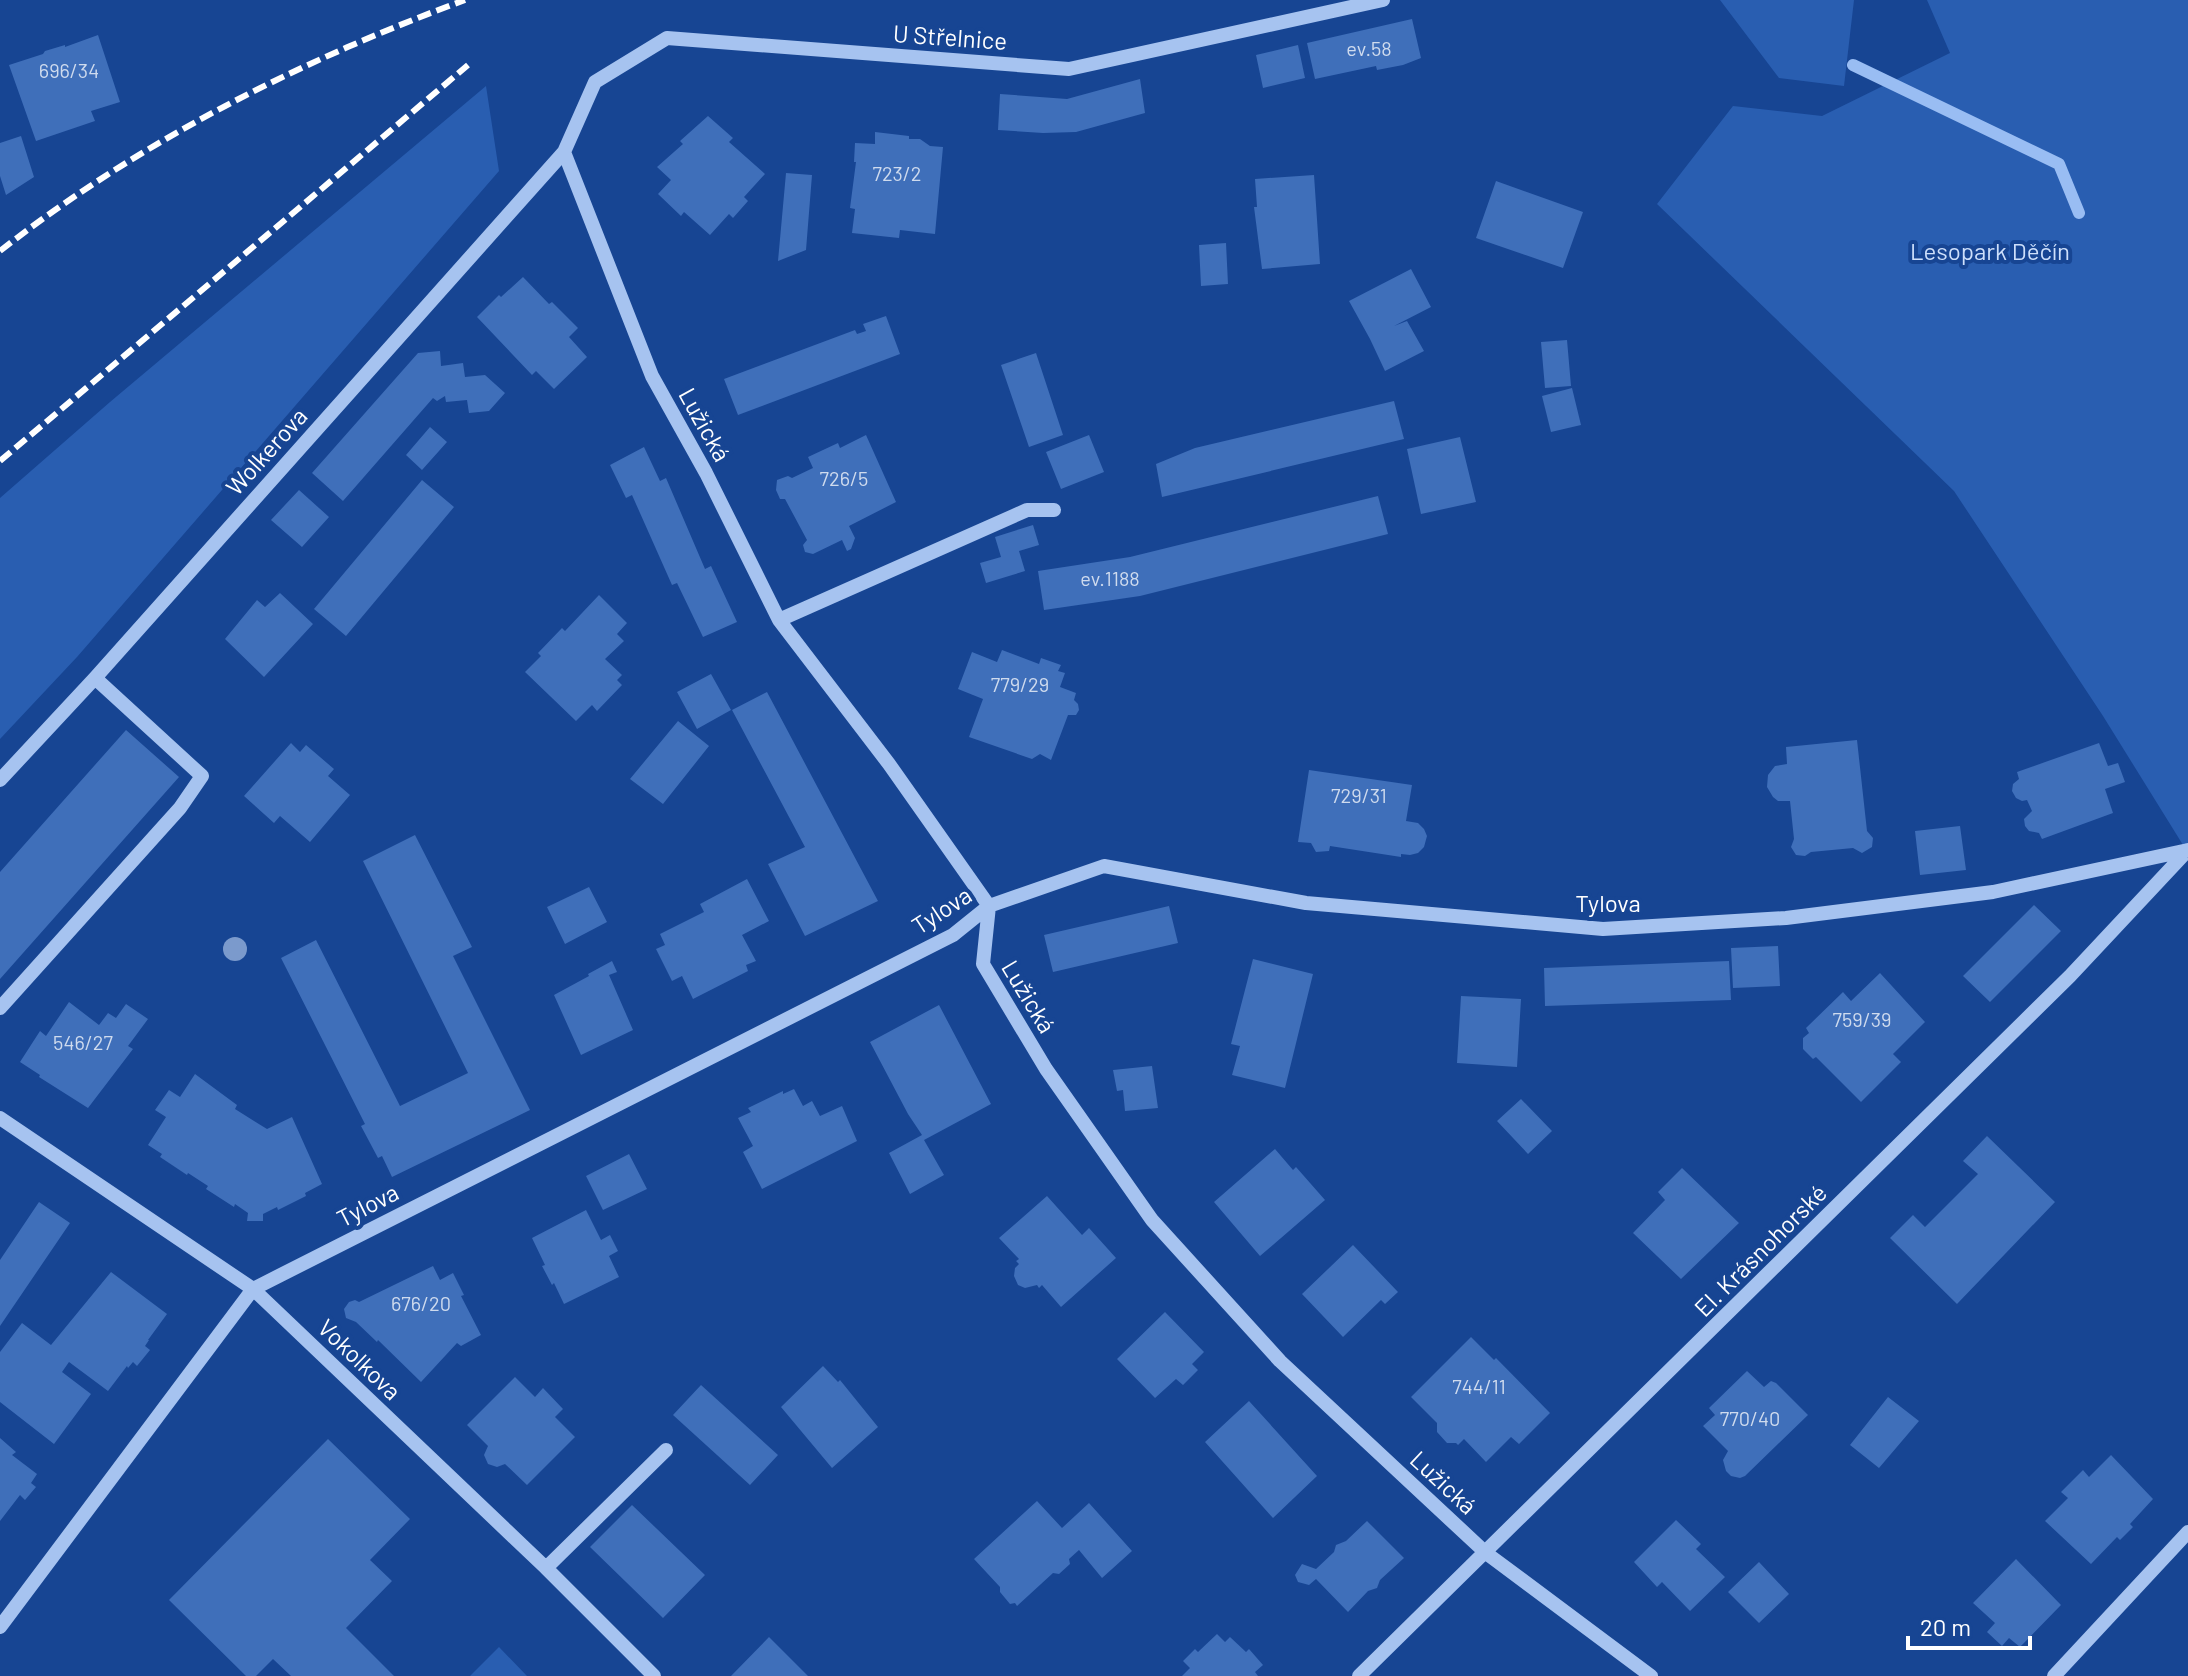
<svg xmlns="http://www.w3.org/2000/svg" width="2188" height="1676" font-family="Barlow,sans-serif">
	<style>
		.green { fill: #295eb1 }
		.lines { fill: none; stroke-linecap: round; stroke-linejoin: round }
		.stream { stroke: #99bdf3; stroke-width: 12 }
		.building { fill: #3f6fba }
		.minor { stroke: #a6c3f0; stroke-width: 14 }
		.rail { stroke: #fff; stroke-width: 6; stroke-dasharray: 14 6; stroke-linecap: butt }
		.tree { fill: #7b9acc }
		.labels { text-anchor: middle; stroke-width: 8; stroke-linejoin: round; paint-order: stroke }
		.number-label { font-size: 20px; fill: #cfdbee }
		.street-label { font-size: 24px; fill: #fff; stroke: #174593 }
		.park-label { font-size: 24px; fill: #cddffb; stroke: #174593 }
	</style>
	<rect width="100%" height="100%" fill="#174593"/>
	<path class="green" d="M1720 0H1854L1844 86 1779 78Z
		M1927 0H2188V853L2103 716 1954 491 1657 204 1733 106 1822 116 1950 53Z
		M486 86 499 171 77 657 0 739V498L110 402Z
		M499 1647 527 1676H470Z"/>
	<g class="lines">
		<path class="stream" d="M1853 65 2059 164 2079 213"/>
	</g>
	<path class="building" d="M1412 19 1421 58 1403 65 1377 70 1376 66 1315 79 1307 43Z
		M98 35 120 102 91 111 95 121 36 141 9 65 43 54 45 51 65 45V47Z
		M1298 45 1305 78 1263 88 1256 55Z
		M1140 79 1145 113 1076 132 1043 133 998 130 1000 94 1067 99Z
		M708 116 733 138 729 142 765 174 744 197 748 201 733 218 729 214 710 235 684 212 681 216 658 194 671 180 657 167 683 144 680 141Z
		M875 132 909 136V139H920L930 146 943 147 935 234 900 230 899 238 852 233 855 209 850 208 856 162H854L855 143 875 144Z
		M21 136 34 177 6 195 0 176V143Z
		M786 173 812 175 806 250 778 261Z
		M1314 175 1320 264 1262 269 1254 207H1257L1255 179Z
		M1496 181 1583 212 1563 268 1476 238Z
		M1226 243 1228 284 1201 286 1199 245Z
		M1411 269 1431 307 1394 326 1407 321 1424 351 1385 371 1370 339 1349 301Z
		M523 277 549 304 552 302 578 328 569 337 587 357 554 389 536 371 532 375 477 317 499 295 501 297Z
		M886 316 900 354 738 415 724 379 855 330 857 334 866 331 863 324Z
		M1567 340 1571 386 1545 388 1541 342Z
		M440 351 441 366 463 363 465 377 485 375 505 393 489 411 469 413 467 400 446 402 445 396 437 401 433 398 343 501 312 473 418 353Z
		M1036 353 1063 435 1029 447 1001 365Z
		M1572 388 1581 425 1551 432 1542 396Z
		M1394 401 1404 439 1162 497 1156 464 1195 448Z
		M430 427 447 442 422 470 406 455Z
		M866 435 896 502 849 526 855 538 851 549 847 551 842 540 813 554 805 552 803 545 807 540 785 499H780L776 490 777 480 788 476 792 478 813 468 808 457 838 443 840 448Z
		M1089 435 1104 472 1061 489 1046 452Z
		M1460 437 1476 502 1421 514 1407 449Z
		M644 447 660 481 666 478 705 569 711 566 737 622 703 637 677 583 672 585 632 495 626 498 610 465Z
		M422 480 454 507 346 636 314 609Z
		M299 490 329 517 302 547 271 520Z
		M1378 496 1388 534 1140 596 1044 610 1038 571 1130 557Z
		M1033 525 1039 545 1019 551 1025 571 986 583 980 563 1001 557 995 537Z
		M280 593 313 624 264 677 225 639 257 600 265 607Z
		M599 595 627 623 617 634 624 641 605 659 622 675 617 680 622 685 597 711 592 705 576 721 525 672 541 656 538 653 562 628 565 631Z
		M1002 650 1039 664 1041 658 1061 665 1058 671 1065 673 1060 687 1076 693 1074 700 1078 704 1079 710 1076 715H1068L1051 760 1040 754 1032 759 969 737 983 699 958 689 972 652 997 662Z
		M711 674 731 710 697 729 677 692Z
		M767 692 878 901 805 936 768 864 805 847 732 710Z
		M678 721 709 746 663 804 630 779Z
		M126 730 179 777 0 979V872Z
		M1857 740 1867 831 1873 838 1872 847 1862 853 1853 848 1811 852 1805 856 1796 855 1791 847 1794 839 1790 801H1778L1773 797 1767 787 1768 775 1775 766 1787 764 1786 747Z
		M291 743 300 752 306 745 334 769 328 776 350 795 310 842 280 816 274 823 244 796Z
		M2099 743 2108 766 2118 763 2125 782 2105 789 2113 813 2042 839 2039 833 2029 831 2025 826 2024 819 2032 811 2027 800 2022 801 2016 798 2012 791 2013 784 2019 779 2017 772Z
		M1309 770 1412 785 1406 821 1418 823 1424 829 1427 836 1424 847 1418 853 1410 855 1401 854V857L1330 846 1329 851 1316 852 1311 843 1298 842Z
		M1960 826 1966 870 1920 875 1915 831Z
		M415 835 472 947 453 956 530 1110 392 1177 382 1156 378 1158 361 1126 365 1124 281 958 316 940 400 1106 468 1073 363 861Z
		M747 879 769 921 742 935 756 961 746 965 748 971 693 999 682 976 672 981 656 949 665 945 660 934 704 912 700 904Z
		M589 887 607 922 565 944 547 907Z
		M2034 905 2061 931 1990 1002 1963 976Z
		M1169 906 1178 943 1053 972 1044 935Z
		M1778 946 1780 986 1733 988 1731 948Z
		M1253 959 1313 974 1285 1088 1232 1075 1240 1046 1231 1044Z
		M612 961 617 972 609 975 633 1030 581 1055 554 995 589 976 588 974Z
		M1729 961 1731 1000 1545 1006 1544 968Z
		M1880 973 1925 1022 1893 1054 1901 1062 1861 1102 1816 1057 1813 1059 1803 1049V1038L1809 1033 1806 1028 1843 992 1851 1001Z
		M1461 996 1521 999 1517 1067 1457 1063Z
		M69 1002 99 1025 108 1013 116 1018 126 1004 148 1019 128 1046 133 1049 88 1108 39 1077 40 1075 20 1062 40 1031 46 1036Z
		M939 1005 991 1104 924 1140 944 1175 910 1194 889 1153 922 1135 908 1114 870 1042Z
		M1152 1066 1158 1108 1125 1111 1123 1090 1117 1091 1113 1070Z
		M195 1074 237 1105 235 1109 267 1129 292 1117 322 1184 305 1193 306 1196 278 1210 277 1207 263 1214V1221H247L248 1213 235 1204 234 1207 206 1189 208 1186 188 1173 187 1175 160 1157 162 1154 148 1145 166 1117 155 1110 169 1090 180 1097Z
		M794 1089 803 1106 812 1101 820 1116 842 1106 857 1141 762 1189 743 1152 753 1146 738 1118 751 1112 748 1108 783 1091V1094Z
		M1521 1099 1552 1131 1528 1154 1497 1121Z
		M1987 1136 2055 1202 1957 1304 1890 1238 1913 1215 1925 1227 1978 1174 1963 1161Z
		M1275 1149 1293 1170 1296 1167 1325 1200 1260 1256 1214 1202Z
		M629 1154 647 1189 603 1210 586 1176Z
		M1682 1168 1739 1223 1681 1279 1633 1233 1665 1200 1658 1192Z
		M1047 1196 1082 1235 1089 1228 1116 1258 1061 1307 1042 1285 1039 1288 1037 1285 1025 1288 1018 1285 1014 1276 1015 1268 1019 1264 1016 1261 1019 1259 999 1238Z
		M39 1202 70 1223 0 1326V1260Z
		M586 1210 601 1240 610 1235 618 1251 609 1256 619 1277 564 1304 554 1283 552 1285 542 1266 545 1265 532 1238Z
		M1353 1245 1398 1292 1385 1304 1381 1300 1343 1337 1302 1294Z
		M433 1266 440 1280 453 1273 464 1295 461 1296 481 1335 461 1346 457 1343 421 1382 378 1340 377 1342 356 1322 346 1318 344 1309 349 1302 355 1300 359 1302Z
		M111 1272 167 1314 148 1340H149L145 1346 150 1350 137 1366 133 1362 128 1368 127 1366 108 1391 69 1362 62 1372 91 1394 54 1444 0 1402V1352L22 1323 51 1345Z
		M1165 1312 1204 1352 1192 1364 1198 1370 1183 1385 1176 1379 1155 1398 1117 1359Z
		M1471 1337 1494 1360 1496 1358 1550 1413 1519 1444 1511 1437 1486 1462 1464 1439 1458 1445 1456 1443H1447L1437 1432V1423L1411 1397Z
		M823 1366 838 1382 840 1380 878 1427 832 1468 781 1407Z
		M1747 1371 1764 1387 1771 1381 1776 1383 1808 1415 1745 1476 1740 1478 1731 1476 1726 1471 1723 1460 1728 1451 1703 1426 1715 1415 1709 1408Z
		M515 1377 535 1397 543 1388 563 1409 555 1417 575 1437 527 1485 505 1464 497 1467 488 1464 484 1455 488 1446 467 1425Z
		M701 1385 778 1455 750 1485 673 1415Z
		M1888 1397 1919 1421 1879 1468 1850 1445Z
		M1249 1401 1317 1476 1273 1518 1205 1442Z
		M0 1438 16 1452 12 1455 37 1474 31 1483 36 1487 25 1500 20 1495 0 1521Z
		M328 1439 410 1519 370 1560 392 1581 346 1628 394 1676H291L273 1659 256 1676H246L169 1600Z
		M2111 1455 2153 1499 2130 1524 2133 1527 2120 1540 2117 1537 2091 1564 2045 1521 2068 1498 2061 1492 2083 1470 2089 1477Z
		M1037 1501 1062 1528 1089 1503 1132 1551 1102 1578 1079 1550 1069 1559 1070 1564 1059 1574 1053 1573 1017 1606 1015 1603 1010 1604 1000 1592V1587L974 1559Z
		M632 1505 705 1575 663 1618 590 1547Z
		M1676 1520 1701 1544 1696 1549 1725 1577 1690 1611 1662 1582 1657 1587 1634 1562Z
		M1367 1521 1404 1558 1380 1580 1377 1588 1368 1591 1348 1612 1316 1579 1309 1585 1298 1582 1295 1575 1302 1564 1316 1569 1334 1552 1336 1545 1346 1541Z
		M2016 1559 2061 1605 2020 1647 2009 1638 2002 1646 1987 1632 1995 1623 1973 1603Z
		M1759 1562 1789 1594 1759 1623 1728 1592Z
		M1217 1634 1225 1642 1230 1637 1246 1652 1249 1649 1263 1665 1255 1672 1258 1676H1182L1190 1668 1183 1661 1195 1649 1198 1652Z
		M769 1637 808 1676H731Z"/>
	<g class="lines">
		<path class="minor" d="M564 152 652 376 706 473 779 620 889 764 989 906 983 964 1046 1069 1152 1220 1280 1361 1486 1553 1651 1676
			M779 620 1027 510H1054
			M0 780 95 678 564 152 595 82 667 38 1069 69 1383 0
			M0 1008 180 808 202 776 95 678
			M0 1118 253 1289 546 1568 654 1676
			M546 1568 666 1450
			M0 1627 253 1289 953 935 989 906 1104 866 1306 903 1603 929 1786 918 1993 892 2188 850
			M1359 1676 2070 976 2188 850
			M2054 1676 2188 1532"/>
		<path class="rail" d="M0 251C139 142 299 61 465 0
			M0 461 468 65"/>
	</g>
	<circle class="tree" cx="235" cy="949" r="12"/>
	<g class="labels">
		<g class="number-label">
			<text x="1369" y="56">ev.58</text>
			<text x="69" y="78">696/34</text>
			<text x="897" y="181">723/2</text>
			<text x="844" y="486">726/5</text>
			<text x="1110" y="586">ev.1188</text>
			<text x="1020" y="692">779/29</text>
			<text x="1359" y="803">729/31</text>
			<text x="1862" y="1027">759/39</text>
			<text x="83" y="1050">546/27</text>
			<text x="421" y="1311">676/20</text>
			<text x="1479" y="1394">744/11</text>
			<text x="1750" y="1426">770/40</text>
		</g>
		<g class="street-label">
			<text transform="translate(950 38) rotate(4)" y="8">U Střelnice</text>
			<text transform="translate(704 425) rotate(61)" y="8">Lužická</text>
			<text transform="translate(267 452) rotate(-48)" y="8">Wolkerova</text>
			<text x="1608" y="912">Tylova</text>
			<text transform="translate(942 911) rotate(-33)" y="8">Tylova</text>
			<text transform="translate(1028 997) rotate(59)" y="8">Lužická</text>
			<text transform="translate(368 1206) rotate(-27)" y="8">Tylova</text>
			<text transform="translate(1761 1251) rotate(-45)" y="8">El. Krásnohorské</text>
			<text transform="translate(359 1360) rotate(44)" y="8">Vokolkova</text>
			<text transform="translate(1443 1483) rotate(43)" y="8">Lužická</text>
		</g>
		<g class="park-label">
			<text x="1990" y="260">Lesopark Děčín</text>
		</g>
	</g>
	<path d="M1908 1636v12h122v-12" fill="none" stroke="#ffffff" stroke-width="4"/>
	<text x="1920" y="1636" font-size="24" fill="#ffffff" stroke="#174593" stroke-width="6" paint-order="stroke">20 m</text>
</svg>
